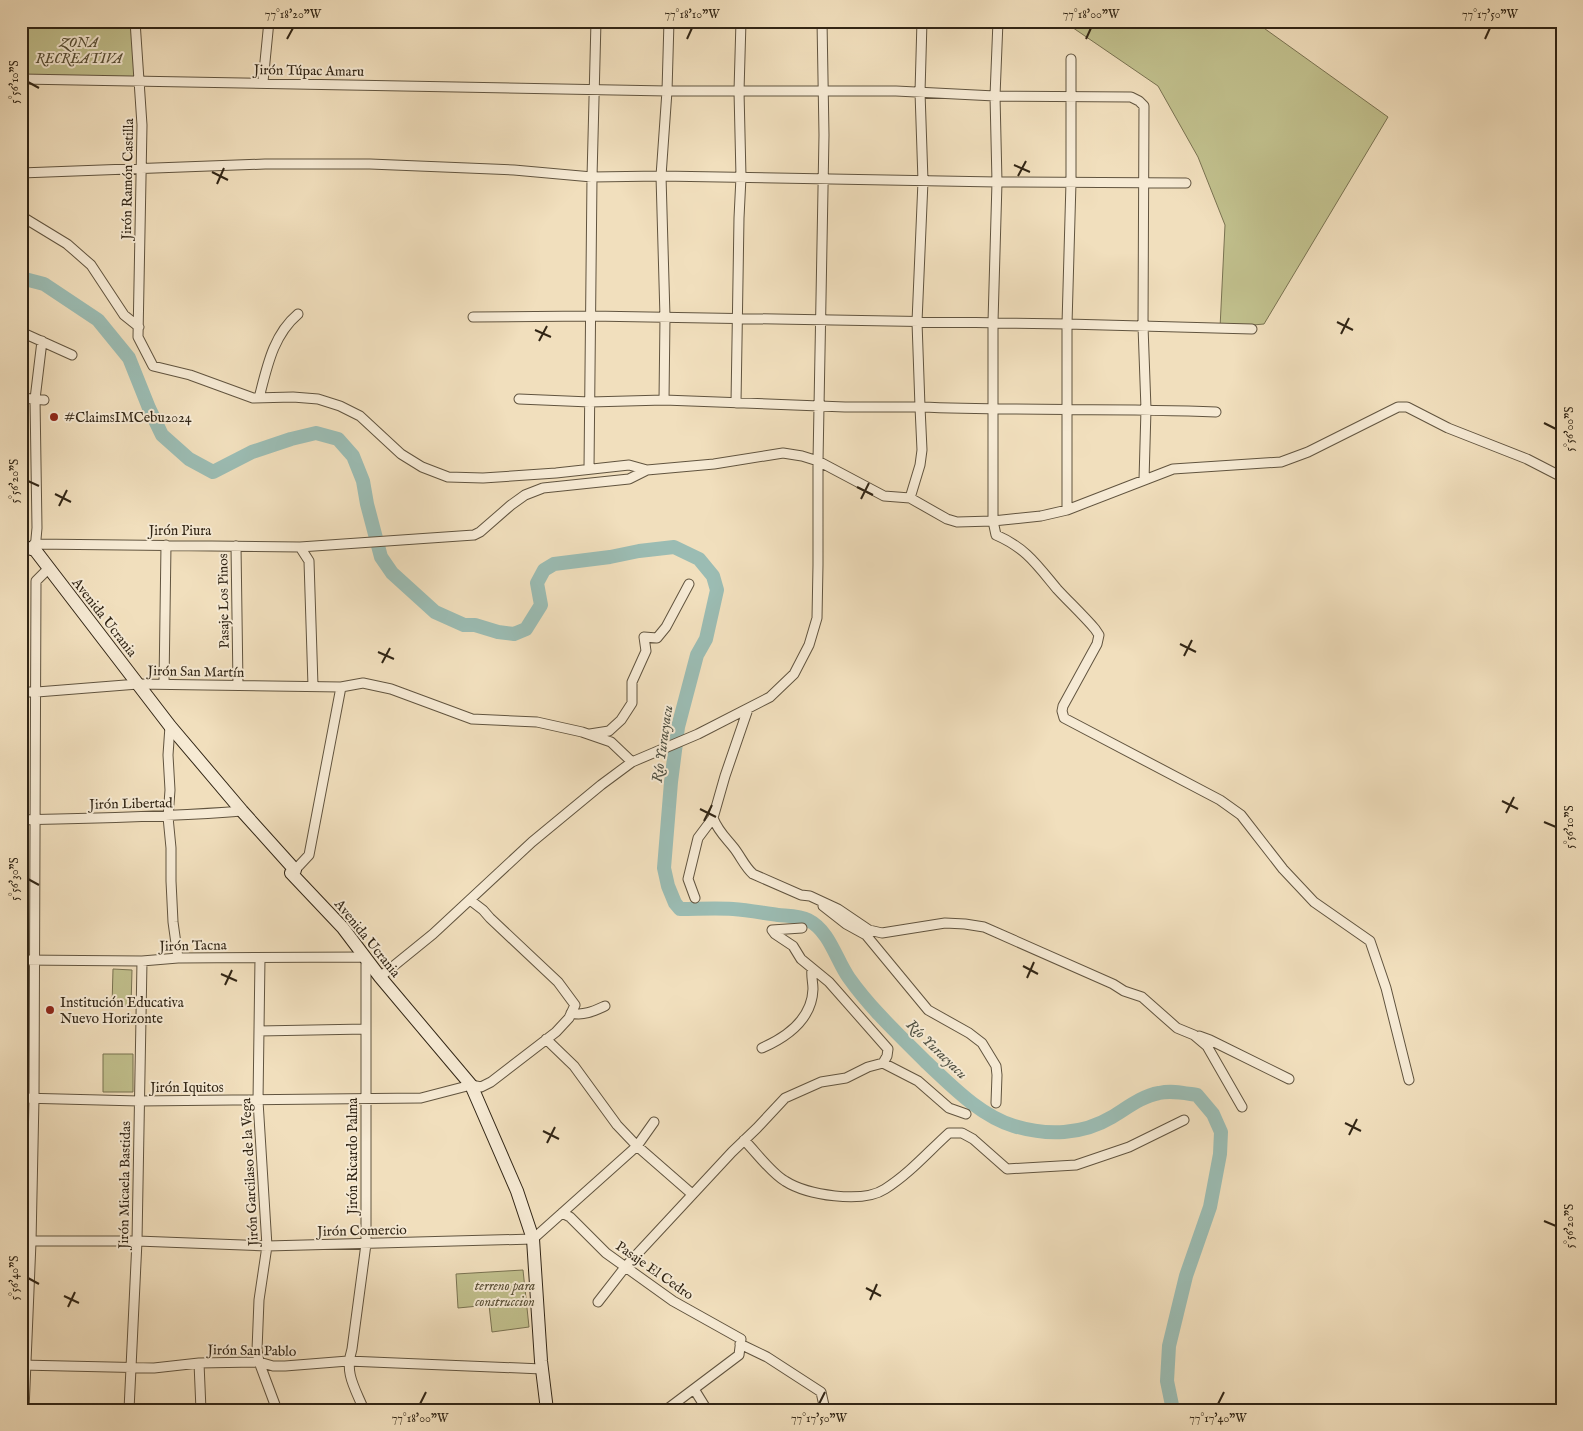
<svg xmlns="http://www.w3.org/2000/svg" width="1583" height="1431" font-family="'IM FELL English',serif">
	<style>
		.green { fill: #c1c08d; stroke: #797251 }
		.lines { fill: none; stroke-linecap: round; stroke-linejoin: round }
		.river { stroke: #9bbcb3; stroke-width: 14 }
		.minor-casing { stroke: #61543f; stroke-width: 11 }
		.secondary-casing { stroke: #312515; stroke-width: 14 }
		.minor { stroke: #f6ead4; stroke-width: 9 }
		.secondary { stroke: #f6ead4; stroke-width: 12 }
		.ticks { fill: none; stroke: #312515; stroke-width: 2 }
		.poi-dot { fill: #8f2418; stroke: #f6ead4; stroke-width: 2 }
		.labels { text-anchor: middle; stroke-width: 4; stroke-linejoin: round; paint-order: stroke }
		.park-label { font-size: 14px; font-style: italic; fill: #554c33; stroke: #f6ead4 }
		.street-label { font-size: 14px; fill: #312515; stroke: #f6ead4 }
		.poi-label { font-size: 14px; fill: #312515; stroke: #f6ead4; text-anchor: start }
		.water-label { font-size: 15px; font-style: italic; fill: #515244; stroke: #f6ead4 }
		.neatline { fill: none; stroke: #312515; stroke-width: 2 }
		.ticks-label { font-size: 12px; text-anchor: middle; fill: #312515 }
	</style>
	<rect width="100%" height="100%" fill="#f1dfbd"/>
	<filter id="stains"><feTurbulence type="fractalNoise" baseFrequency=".004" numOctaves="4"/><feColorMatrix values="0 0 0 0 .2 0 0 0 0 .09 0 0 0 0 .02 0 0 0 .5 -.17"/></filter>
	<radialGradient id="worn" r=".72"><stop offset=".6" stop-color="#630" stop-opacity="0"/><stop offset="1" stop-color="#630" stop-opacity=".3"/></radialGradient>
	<path class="green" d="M21 21H134L140 81 21 79Z
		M1063 21H1254L1388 117 1264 324 1220 328 1225 225 1198 157 1158 86Z
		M113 969 132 970 131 1006H112Z
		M103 1054H133V1092H103Z
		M523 1270 529 1327 492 1332 489 1305 458 1308 456 1274Z"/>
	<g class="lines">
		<path class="river" d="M21 278 44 284 98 320 129 358 149 408 162 435 189 459 213 472 252 452 291 439 316 433 338 439 353 456 363 481 367 504 381 557 392 573 435 612 464 625H475L498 632 514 634 526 629 541 605 537 583 544 570 554 564 610 557 639 551 674 547 699 559 713 576 717 590 706 639 697 655 678 727 671 782 664 868 668 886 675 903 680 909C698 909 715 908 733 909 748 910 763 913 778 915 787 916 800 916 808 920 830 931 836 960 849 978 871 1009 899 1035 926 1062 952 1086 979 1115 1014 1126 1047 1136 1082 1135 1112 1117 1127 1108 1142 1096 1159 1093 1172 1090 1184 1093 1197 1095L1213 1114 1221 1132 1220 1154 1210 1207 1186 1276 1169 1346 1167 1381 1173 1410"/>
		<defs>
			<path id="minor" d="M135 21 142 125 138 337 153 366 190 375 253 398 293 397 318 399 340 406 360 416 401 454 422 467 448 477 483 478 556 473 629 465 647 470 714 464 783 453 802 456 818 461 884 496 910 498 947 519 957 522 993 521 1041 516 1067 510 1173 469 1281 462 1308 452 1398 407H1407L1448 428 1527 459 1562 477
				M922 21 920 92 923 181 917 322 920 407C1019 411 1117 408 1216 412
				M998 21 995 96 997 182 993 322V521L996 535C1026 548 1037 565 1057 589 1069 602 1083 615 1095 629L1099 635 1097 644 1063 706 1062 711 1064 718 1220 800 1241 815 1283 869 1314 902 1370 941 1386 988 1409 1080
				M21 79 667 91H896L995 96 1131 97 1139 101 1144 106 1143 326 1146 409 1144 480
				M263 82 269 21
				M21 173 265 164H370L514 170 592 177 661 176 997 182 1186 183
				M21 216 67 244 91 265 124 315 139 327
				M473 317 591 316 1067 324 1252 329
				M21 332 72 355
				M21 398 44 400
				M259 398C267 367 273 335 298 314
				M519 399 590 402 664 400 845 407H920L922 450 920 465 910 498
				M664 400 665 317 661 176 667 91 669 21
				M736 403 739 218 741 177 739 91 741 21
				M589 469 592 177 596 21
				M1067 510V324L1071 182V59
				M34 544 300 547 474 535 480 532 511 505 525 495 543 488 629 479 647 470
				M236 546 238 685
				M300 547 309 561 313 686
				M35 550 37 528 35 399 42 341
				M164 684 166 545
				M21 692H37L138 684 341 687 363 683 391 689 472 719 537 722 582 732 611 742 632 762
				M170 726 168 755 170 790 168 817 171 848V881L173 922 178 958
				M590 734 609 731 621 720 632 703V682L646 651 644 637 657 638 666 627 689 584
				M713 818C718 831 726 838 734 848 741 857 745 867 753 874L801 895 810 896 838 909 869 930 882 933 945 923 965 924 984 927 1113 984 1124 991 1142 997 1177 1028 1194 1035 1207 1046 1242 1107
				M21 820C95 818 169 817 242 811
				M295 870 309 855 341 687
				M695 898 688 879 698 838 713 818 725 776 748 709
				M823 906 846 924 866 935 928 1010 969 1033 982 1043 996 1066 997 1075 996 1103
				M260 958 258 1101 267 1246 259 1300 257 1350 259 1362 277 1410
				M21 960 142 961 178 958 366 957V1244L352 1349C344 1373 355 1388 364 1410
				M380 977 433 934 532 842 601 785 632 762 698 734 770 697 794 674 809 645 817 618 818 565V461L824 135 822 21
				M571 1013C584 1016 594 1011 605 1006
				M259 1031 366 1029
				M1199 1036 1210 1040 1289 1079
				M546 1039 574 1066 617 1125 637 1146 692 1194
				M762 1048C787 1037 812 1019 813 989 813 982 811 977 812 969
				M883 1063 918 1081 949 1108 966 1114
				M21 1098 139 1101 421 1098 471 1085 481 1087 491 1082 556 1032 569 1018 575 1005 558 982 490 918 483 910 470 900
				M744 1140C756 1152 771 1173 785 1181 807 1195 862 1204 885 1189 909 1174 928 1152 949 1133H962L973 1139 1007 1169 1076 1165 1129 1147 1184 1120
				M562 1213 570 1217 606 1253 673 1301 741 1339 739 1355 666 1410
				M21 1241H137L267 1246 533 1239 637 1146 654 1122
				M598 1302 626 1266 732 1152 757 1128 785 1098 821 1082 846 1078 868 1067 883 1063 887 1056 888 1049 829 982 801 959 793 946 775 934 772 930 802 928
				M740 1344 767 1357 821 1392 825 1410
				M199 1363 201 1410
				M21 1365 154 1368 199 1363 259 1362 273 1366H285L348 1361 542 1369
				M694 1389 707 1410
				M783 1409 784 1410
				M24 1410 31 1242 34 1098 36 581 48 569
				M129 1410 137 1241 142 961"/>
			<path id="secondary" d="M21 546 35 550 170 726 242 811 295 870 291 873 343 928 380 977 471 1085 517 1191 533 1239 541 1361 547 1410"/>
		</defs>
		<use href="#minor" class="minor-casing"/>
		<use href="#secondary" class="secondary-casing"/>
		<use href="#minor" class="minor"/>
		<use href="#secondary" class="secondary"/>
	</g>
	<path class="ticks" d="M287 39 293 28M687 39 692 28M1086 39 1091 28M1485 39 1490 28M28 82 39 88M1014 165 1030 172M212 172 228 180M1018 176 1026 161M217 184 224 168M1337 322 1353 330M535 330 551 337M1341 334 1349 318M539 341 547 326M1544 423 1556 429M28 481 39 486M857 487 873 495M55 494 71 502M861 499 869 483M59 506 67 490M1180 644 1196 652M378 652 394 659M1184 656 1192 640M382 663 390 648M1502 801 1518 809M700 809 716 817M1506 813 1514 797M704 821 712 805M1544 822 1556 827M28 879 39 885M1023 966 1038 974M221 974 237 981M1027 978 1034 962M225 985 232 970M1345 1123 1361 1131M543 1131 559 1139M1349 1135 1357 1119M547 1143 555 1127M1544 1221 1556 1226M28 1278 39 1284M866 1288 881 1296M64 1296 79 1303M870 1300 877 1284M68 1307 75 1292M420 1404 426 1392M819 1404 825 1392M1218 1404 1224 1392"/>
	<g class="poi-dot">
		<circle cx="54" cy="417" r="5"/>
		<circle cx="50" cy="1010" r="5"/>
	</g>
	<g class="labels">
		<g class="park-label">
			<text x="79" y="47">ZONA<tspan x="79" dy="16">RECREATIVA</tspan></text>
			<text x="505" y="1290">terreno para<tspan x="505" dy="16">construccion</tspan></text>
		</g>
		<g class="street-label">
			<text transform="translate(309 70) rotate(1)" y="5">Jirón Túpac Amaru</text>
			<text transform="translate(127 179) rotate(-89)" y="5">Jirón Ramón Castilla</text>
			<text x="180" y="535">Jirón Piura</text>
			<text transform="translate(223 601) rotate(-91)" y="5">Pasaje Los Pinos</text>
			<text transform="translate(105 617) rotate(52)" y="5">Avenida Ucrania</text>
			<text transform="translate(196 671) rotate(1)" y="5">Jirón San Martín</text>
			<text transform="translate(131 803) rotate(-1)" y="5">Jirón Libertad</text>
			<text transform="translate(368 938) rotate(51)" y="5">Avenida Ucrania</text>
			<text transform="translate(193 945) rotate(-1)" y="5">Jirón Tacna</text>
			<text x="187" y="1092">Jirón Iquitos</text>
			<text transform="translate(352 1156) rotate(-90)" y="5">Jirón Ricardo Palma</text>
			<text transform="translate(249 1172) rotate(-93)" y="5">Jirón Garcilaso de la Vega</text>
			<text transform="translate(124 1185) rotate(-89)" y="5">Jirón Micaela Bastidas</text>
			<text transform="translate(362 1230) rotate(-1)" y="5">Jirón Comercio</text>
			<text transform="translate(655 1270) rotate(35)" y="5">Pasaje El Cedro</text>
			<text transform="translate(252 1350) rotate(1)" y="5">Jirón San Pablo</text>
		</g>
		<g class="poi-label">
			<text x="64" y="422">#ClaimsIMCebu2024</text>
			<text x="60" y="1007">Institución Educativa<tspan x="60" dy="16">Nuevo Horizonte</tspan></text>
		</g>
		<g class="water-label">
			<text transform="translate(662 744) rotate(-82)" y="5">Río Yuracyacu</text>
			<text transform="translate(937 1049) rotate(44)" y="5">Río Yuracyacu</text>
		</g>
	</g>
	<rect width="1583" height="1431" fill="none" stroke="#f1dfbd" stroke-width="55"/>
	<rect x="28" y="28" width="1528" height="1376" class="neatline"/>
	<g class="ticks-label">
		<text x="293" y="18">77°18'20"W</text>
		<text x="692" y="18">77°18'10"W</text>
		<text x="1091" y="18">77°18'00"W</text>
		<text x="1490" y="18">77°17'50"W</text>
		<text transform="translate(14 82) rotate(-90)" y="4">5°56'10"S</text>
		<text transform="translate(1569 429) rotate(-90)" y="4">5°56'00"S</text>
		<text transform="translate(14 481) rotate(-90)" y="4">5°56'20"S</text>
		<text transform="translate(1569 827) rotate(-90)" y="4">5°56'10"S</text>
		<text transform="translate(14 879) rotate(-90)" y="4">5°56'30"S</text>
		<text transform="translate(1569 1226) rotate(-90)" y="4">5°56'20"S</text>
		<text transform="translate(14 1278) rotate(-90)" y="4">5°56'40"S</text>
		<text x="420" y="1422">77°18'00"W</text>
		<text x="819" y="1422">77°17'50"W</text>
		<text x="1218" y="1422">77°17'40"W</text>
	</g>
	<rect width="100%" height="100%" filter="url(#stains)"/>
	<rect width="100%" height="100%" fill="url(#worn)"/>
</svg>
